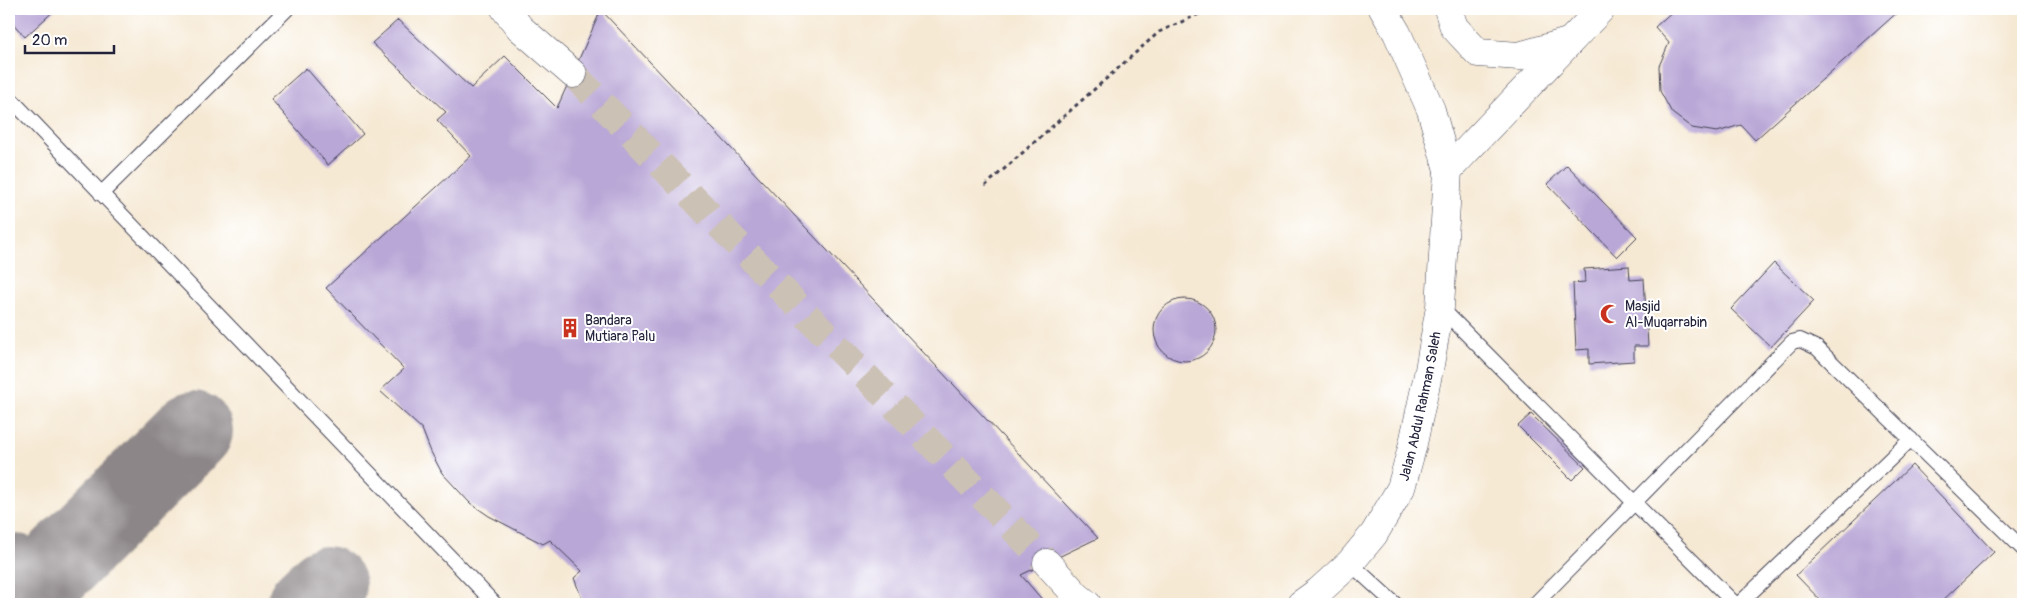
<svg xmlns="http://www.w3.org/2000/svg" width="2032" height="613" font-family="Pangolin,sans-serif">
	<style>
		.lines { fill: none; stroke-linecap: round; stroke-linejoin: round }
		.taxiway { stroke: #8c8688; stroke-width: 80 }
		.building { fill: #b9a7d7 }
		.street-tunnel { stroke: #ccc1b5; stroke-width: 28; stroke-dasharray: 28 14; stroke-linecap: butt }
		.lane-casing { stroke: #424052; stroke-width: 16 }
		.street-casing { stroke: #424052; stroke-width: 29 }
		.path { stroke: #424052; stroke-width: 3; stroke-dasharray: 4 4; stroke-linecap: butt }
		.lane { stroke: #fff; stroke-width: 14 }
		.street { stroke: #fff; stroke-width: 28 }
		.labels { text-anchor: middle; stroke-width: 4; stroke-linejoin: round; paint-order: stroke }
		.poi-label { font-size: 14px; fill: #22223b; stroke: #fff; text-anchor: start }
		.street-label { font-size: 14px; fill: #22223b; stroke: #fff }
	</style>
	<rect width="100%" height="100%" fill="#fff"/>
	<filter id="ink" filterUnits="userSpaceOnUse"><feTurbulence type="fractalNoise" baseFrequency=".02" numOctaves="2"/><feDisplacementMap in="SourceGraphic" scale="10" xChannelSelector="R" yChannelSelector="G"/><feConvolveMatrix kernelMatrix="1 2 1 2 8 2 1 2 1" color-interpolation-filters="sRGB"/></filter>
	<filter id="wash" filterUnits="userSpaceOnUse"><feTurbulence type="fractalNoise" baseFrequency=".0096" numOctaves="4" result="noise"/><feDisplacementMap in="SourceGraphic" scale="20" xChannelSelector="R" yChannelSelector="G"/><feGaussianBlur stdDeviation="1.12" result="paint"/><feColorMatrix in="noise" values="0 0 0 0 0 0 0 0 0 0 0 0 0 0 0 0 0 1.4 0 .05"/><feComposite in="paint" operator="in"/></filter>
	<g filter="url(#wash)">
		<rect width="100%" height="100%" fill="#f6e9d4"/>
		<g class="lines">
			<path class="taxiway" d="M9 576 16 574 39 584 193 431
				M307 604 326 586"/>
		</g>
		<g id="blocks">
			<path class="building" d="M9 9H56L25 37 9 19Z
				M1675 9H1901L1755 140 1741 125 1717 132 1692 128 1672 113 1660 91 1659 66 1669 43 1655 27Z
				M601 10 1098 538 1021 575 1046 604H584L574 578 582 571 550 540 543 544 489 516 470 503 442 473 431 452 422 429 380 391 404 369 326 288 471 156 437 120 446 112 372 43 398 20 471 88 505 56 557 108Z
				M306 68 363 134 328 165 271 99Z
				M1567 165 1637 237 1617 257 1547 184Z
				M1774 263 1814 301 1771 347 1731 309Z
				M1629 266 1630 280 1644 279 1648 346H1634V361L1589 364V349L1576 350 1573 283 1585 282 1584 269Z
				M1154 330a31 31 0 1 1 62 0a31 31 0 1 1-62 0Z
				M1531 414 1585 467 1572 480 1518 426Z
				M1912 465 1994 552 1939 604H1824L1796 575Z"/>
		</g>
	</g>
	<g filter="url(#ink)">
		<use href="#blocks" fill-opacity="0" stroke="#424052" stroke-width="1"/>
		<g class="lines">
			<path class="street-tunnel" d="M573 74 1047 563"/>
			<defs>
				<path id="lane" d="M9 97 495 604
					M101 194 287 9
					M1440 307 1735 604
					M1350 563 1395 604
					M1535 604 1792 342 1800 340 1817 348 2023 549
					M1739 604 1911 439"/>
				<g id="street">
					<path d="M505 9 520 28 573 74"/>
					<path d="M1383 9 1397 33 1431 110 1448 170"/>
					<path d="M1448 9 1454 27 1478 53 1519 56 1568 42"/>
					<path d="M1047 563 1077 596 1087 604"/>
					<path id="s1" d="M1301 604 1319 591 1350 563 1374 534 1401 488 1412 448 1429 370 1440 307 1448 170 1601 9"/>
				</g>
			</defs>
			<use href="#lane" class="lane-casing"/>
			<use href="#street" class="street-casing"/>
			<path class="path" d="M985 186 1159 32 1210 9"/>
			<use href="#lane" class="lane"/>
			<use href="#street" class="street"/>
		</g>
	</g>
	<defs>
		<symbol id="mosque-bare" viewBox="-9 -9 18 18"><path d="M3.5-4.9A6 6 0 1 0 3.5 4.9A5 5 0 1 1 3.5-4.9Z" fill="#c8321e" stroke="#fff" stroke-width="2.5" paint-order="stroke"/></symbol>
		<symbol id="building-bare" viewBox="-9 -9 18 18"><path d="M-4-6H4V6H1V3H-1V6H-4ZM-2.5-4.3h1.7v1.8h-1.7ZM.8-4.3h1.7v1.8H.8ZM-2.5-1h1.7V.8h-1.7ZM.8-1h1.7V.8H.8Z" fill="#c8321e" stroke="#fff" stroke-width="2.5" paint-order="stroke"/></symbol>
	</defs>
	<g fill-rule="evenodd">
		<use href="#mosque-bare" x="1596" y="300" width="28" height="28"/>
		<use href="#building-bare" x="556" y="314" width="28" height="28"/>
	</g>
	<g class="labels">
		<g class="poi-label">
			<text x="1625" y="311">Masjid<tspan x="1625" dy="16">Al-Muqarrabin</tspan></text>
			<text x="585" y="325">Bandara<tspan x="585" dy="16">Mutiara Palu</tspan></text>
		</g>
		<g class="street-label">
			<text dy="5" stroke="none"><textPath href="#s1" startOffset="239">Jalan Abdul Rahman Saleh</textPath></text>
		</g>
	</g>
	<rect width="2032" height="613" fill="none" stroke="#fff" stroke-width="30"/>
	<path d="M25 45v8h89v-8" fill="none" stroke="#22223b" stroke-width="2.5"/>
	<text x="32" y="45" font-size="15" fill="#22223b" stroke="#ffffff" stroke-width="4" paint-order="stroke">20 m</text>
</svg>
